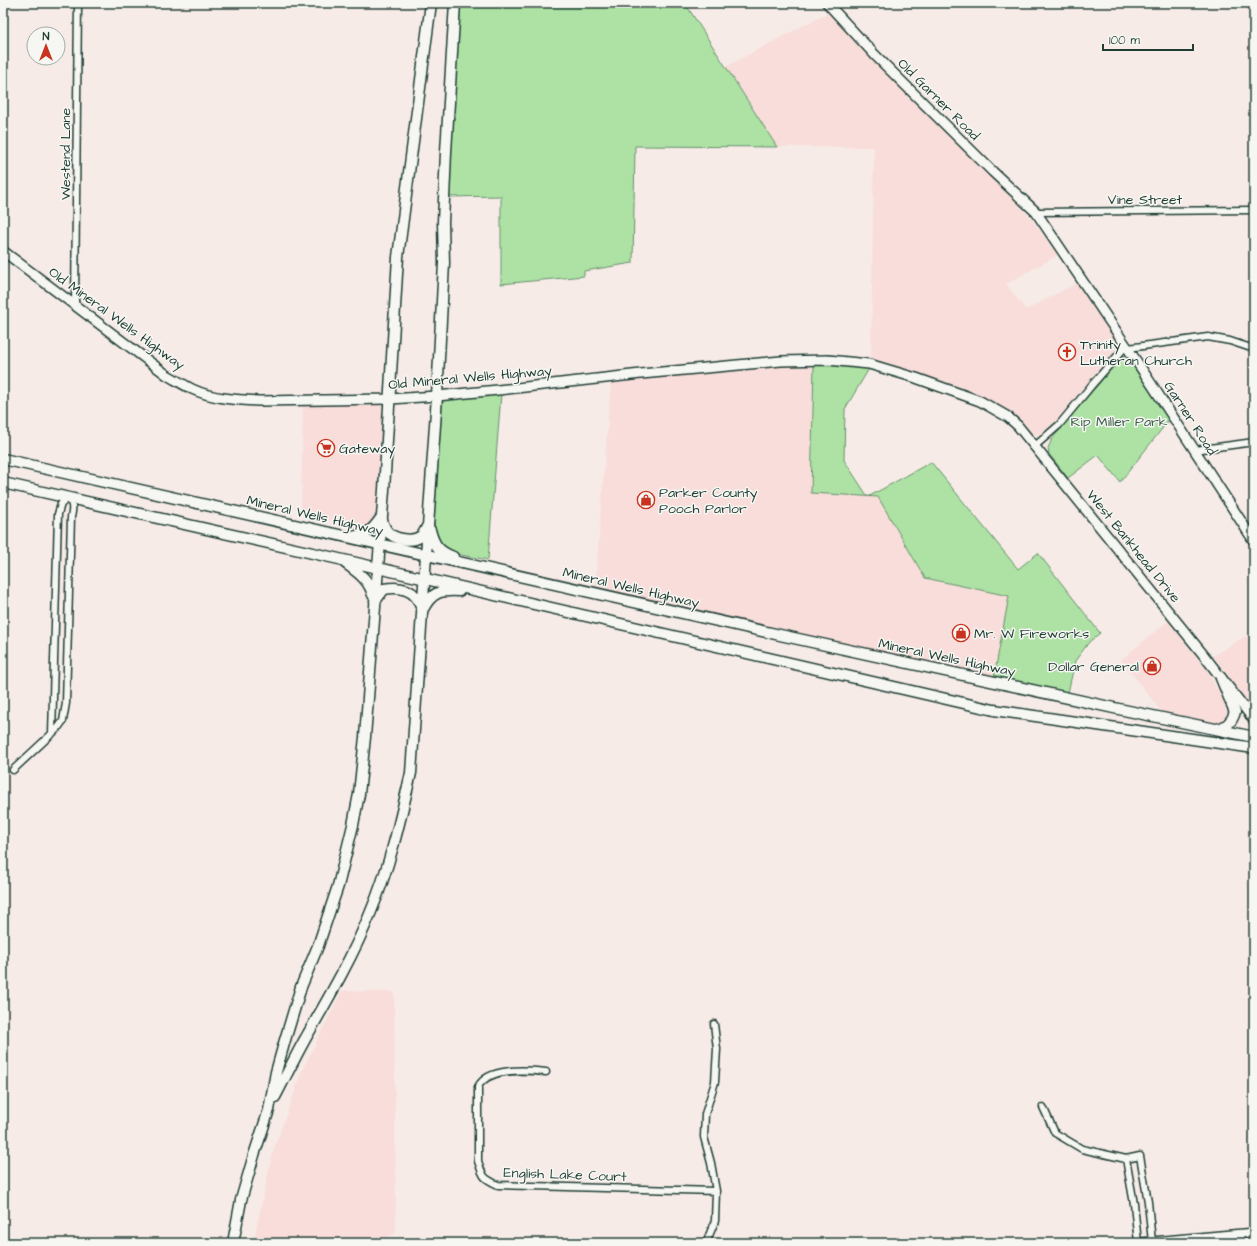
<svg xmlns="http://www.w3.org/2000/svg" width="1257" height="1246" font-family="'Architects Daughter',sans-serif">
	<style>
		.built { fill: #f8ddda }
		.green { fill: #ade2a4; stroke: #66906c }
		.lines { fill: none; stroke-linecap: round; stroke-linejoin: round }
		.street-casing { stroke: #1f3d34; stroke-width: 9 }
		.secondary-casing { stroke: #1f3d34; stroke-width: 12 }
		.primary-casing { stroke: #1f3d34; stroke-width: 13 }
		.street { stroke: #f6f6f2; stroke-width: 6 }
		.secondary { stroke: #f6f6f2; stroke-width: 9 }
		.primary { stroke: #f6f6f2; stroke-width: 10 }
		.labels { text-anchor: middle; stroke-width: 3; stroke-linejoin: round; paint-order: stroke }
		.street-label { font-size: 14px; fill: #1f3d34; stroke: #f6f6f2 }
		.poi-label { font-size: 14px; fill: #1f3d34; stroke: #f6f6f2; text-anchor: start }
		.park-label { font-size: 14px; fill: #3b5e4a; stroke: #f6f6f2 }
	</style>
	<rect width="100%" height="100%" fill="#f7ebe7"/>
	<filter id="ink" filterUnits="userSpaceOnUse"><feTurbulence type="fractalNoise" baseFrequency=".025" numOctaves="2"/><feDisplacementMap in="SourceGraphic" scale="8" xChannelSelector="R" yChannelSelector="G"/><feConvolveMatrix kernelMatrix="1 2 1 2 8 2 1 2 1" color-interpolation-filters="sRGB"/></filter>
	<g filter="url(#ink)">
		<path class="built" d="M829 12 950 136 1000 184 1031 218 1058 255 1006 284 1026 310 1077 283 1115 339 1114 351 1050 428 1044 434 1032 435 1011 414 966 389 871 361 874 147H777L725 67Z
			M814 365 811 493 878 497 925 578 1010 596 994 677 595 587 611 382 734 370Z
			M382 403 386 411 379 490 374 520 366 528 354 530 341 523 301 512 303 404Z
			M1168 621 1209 672 1215 686 1229 703 1232 714 1223 722 1217 723 1161 711 1121 660Z
			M1254 631V712L1213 656Z
			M342 991 394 992 396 1233 374 1243H253L273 1152 302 1071Z"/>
		<path class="green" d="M460 3H685L777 147 635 146 633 263 584 271V276L501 284V196L449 197Z
			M1125 356 1128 358 1169 420 1120 482 1098 455 1068 478 1049 454 1048 448 1052 439 1118 361 1122 357Z
			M835 364 870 367 845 409 844 460 868 497 931 462 1018 569 1038 553 1100 633 1089 642 1075 661 1068 693 994 677 1009 596 925 578 878 497 811 493 814 365Z
			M501 394 488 560C471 556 445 556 437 538 434 534 434 527 434 522L442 403 444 400Z"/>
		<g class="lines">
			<defs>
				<path id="street" d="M1036 212 1254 210
					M75 305 78 3
					M1128 348 1208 337 1230 341 1254 349
					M1035 446 1059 425 1091 386 1126 346
					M1195 450 1254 442
					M13 770 58 728 63 721 66 703 71 517C73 509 73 505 69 498L61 504 58 514 52 734
					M546 1072C526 1070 488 1067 478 1087V1161C483 1177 483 1178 498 1185L716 1191
					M1043 1107 1055 1133 1082 1149 1126 1159 1140 1156 1148 1202 1152 1242
					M1126 1159 1134 1204 1138 1243
					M706 1243 715 1221 716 1191 711 1163 704 1137 705 1114 715 1082 717 1049 714 1024"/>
				<path id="secondary" d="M827 3 875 55 993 172 1036 212 1139 365 1254 541
					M3 251 167 375C176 380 184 385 192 389 213 399 238 400 260 401L390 399 437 396 498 390 641 374 781 361 828 360 869 364 916 378 980 401 1008 417 1018 426 1202 653 1254 720
					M1141 1243 1254 1233"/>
				<path id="primary" d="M3 459 780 635 1114 708 1254 737
					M3 483 339 559 994 710 1254 748
					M382 520C383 524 385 529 388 532 394 539 413 543 421 536 424 534 426 528 428 525
					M430 530C434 545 438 551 453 557
					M352 537C368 534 372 531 381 518
					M344 562C357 572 369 579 373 595
					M375 601 384 589C400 586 416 589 421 607
					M423 609C432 592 440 590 459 591
					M1216 729C1226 728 1232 722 1235 712L1221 678
					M275 1097C285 1078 294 1059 304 1041 328 999 352 958 370 914 389 869 400 821 411 773L437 396 444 263 443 222 446 152 455 3
					M233 1243 241 1200 254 1155 269 1110 276 1072 285 1040 301 987 318 946 338 886 353 825 359 794 365 737 384 490 398 257 431 3"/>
			</defs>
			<use href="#street" class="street-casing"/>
			<use href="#secondary" class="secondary-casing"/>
			<use href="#primary" class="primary-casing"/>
			<use href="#street" class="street"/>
			<use href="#secondary" class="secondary"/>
			<use href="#primary" class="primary"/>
		</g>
	</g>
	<defs>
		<symbol id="church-ring" viewBox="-11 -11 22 22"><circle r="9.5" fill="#f6f6f2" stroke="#c8321e" stroke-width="1.5"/><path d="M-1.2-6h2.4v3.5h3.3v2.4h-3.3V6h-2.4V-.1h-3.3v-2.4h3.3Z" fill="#c8321e"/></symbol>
		<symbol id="supermarket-ring" viewBox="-11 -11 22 22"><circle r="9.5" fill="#f6f6f2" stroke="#c8321e" stroke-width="1.5"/><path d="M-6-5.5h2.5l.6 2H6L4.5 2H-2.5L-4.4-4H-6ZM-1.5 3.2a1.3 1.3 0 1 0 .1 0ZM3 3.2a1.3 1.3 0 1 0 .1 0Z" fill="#c8321e"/></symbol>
		<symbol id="shop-ring" viewBox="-11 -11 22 22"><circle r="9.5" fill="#f6f6f2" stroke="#c8321e" stroke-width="1.5"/><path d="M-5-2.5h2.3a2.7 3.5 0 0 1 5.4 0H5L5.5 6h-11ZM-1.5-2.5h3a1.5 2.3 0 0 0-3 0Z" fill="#c8321e"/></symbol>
	</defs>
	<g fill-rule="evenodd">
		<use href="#church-ring" x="1057" y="342" width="20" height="20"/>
		<use href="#supermarket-ring" x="316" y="438" width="20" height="20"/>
		<use href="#shop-ring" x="636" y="490" width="20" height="20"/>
		<use href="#shop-ring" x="951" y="623" width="20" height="20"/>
		<use href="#shop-ring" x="1142" y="656" width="20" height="20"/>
	</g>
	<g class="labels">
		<g class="street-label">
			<text transform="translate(939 99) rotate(45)" y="5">Old Garner Road</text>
			<text transform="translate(65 154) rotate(-90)" y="5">Westend Lane</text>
			<text x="1145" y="204">Vine Street</text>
			<text transform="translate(117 318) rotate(36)" y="5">Old Mineral Wells Highway</text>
			<text transform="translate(470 377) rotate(-5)" y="5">Old Mineral Wells Highway</text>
			<text transform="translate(1191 418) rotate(57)" y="5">Garner Road</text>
			<text transform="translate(315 515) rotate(13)" y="5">Mineral Wells Highway</text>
			<text transform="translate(1134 546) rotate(51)" y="5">West Bankhead Drive</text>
			<text transform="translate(631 587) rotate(13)" y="5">Mineral Wells Highway</text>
			<text transform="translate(947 657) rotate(12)" y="5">Mineral Wells Highway</text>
			<text transform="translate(565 1174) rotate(2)" y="5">English Lake Court</text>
		</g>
		<g class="poi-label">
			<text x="1080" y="349">Trinity<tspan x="1080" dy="16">Lutheran Church</tspan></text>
			<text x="339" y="453">Gateway</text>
			<text x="659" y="497">Parker County<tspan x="659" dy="16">Pooch Parlor</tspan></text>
			<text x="974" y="638">Mr. W Fireworks</text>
			<text x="1139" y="671" text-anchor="end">Dollar General</text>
		</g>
		<g class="park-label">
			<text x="1119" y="426">Rip Miller Park</text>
		</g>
	</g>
	<rect width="1257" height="1246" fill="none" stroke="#f6f6f2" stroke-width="16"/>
	<rect x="8" y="8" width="1241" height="1230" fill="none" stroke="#1f3d34" stroke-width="1.5" filter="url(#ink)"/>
	<g transform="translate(46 46)"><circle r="19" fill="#f6f6f2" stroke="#a0aca6"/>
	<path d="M0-3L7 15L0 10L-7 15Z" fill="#c8321e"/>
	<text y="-6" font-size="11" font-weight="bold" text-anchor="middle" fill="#1f3d34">N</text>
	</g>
	<path d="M1103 44v6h90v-6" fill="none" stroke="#1f3d34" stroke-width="2"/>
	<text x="1109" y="44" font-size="12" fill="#1f3d34" stroke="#f6f6f2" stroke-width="3" paint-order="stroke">100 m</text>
</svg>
